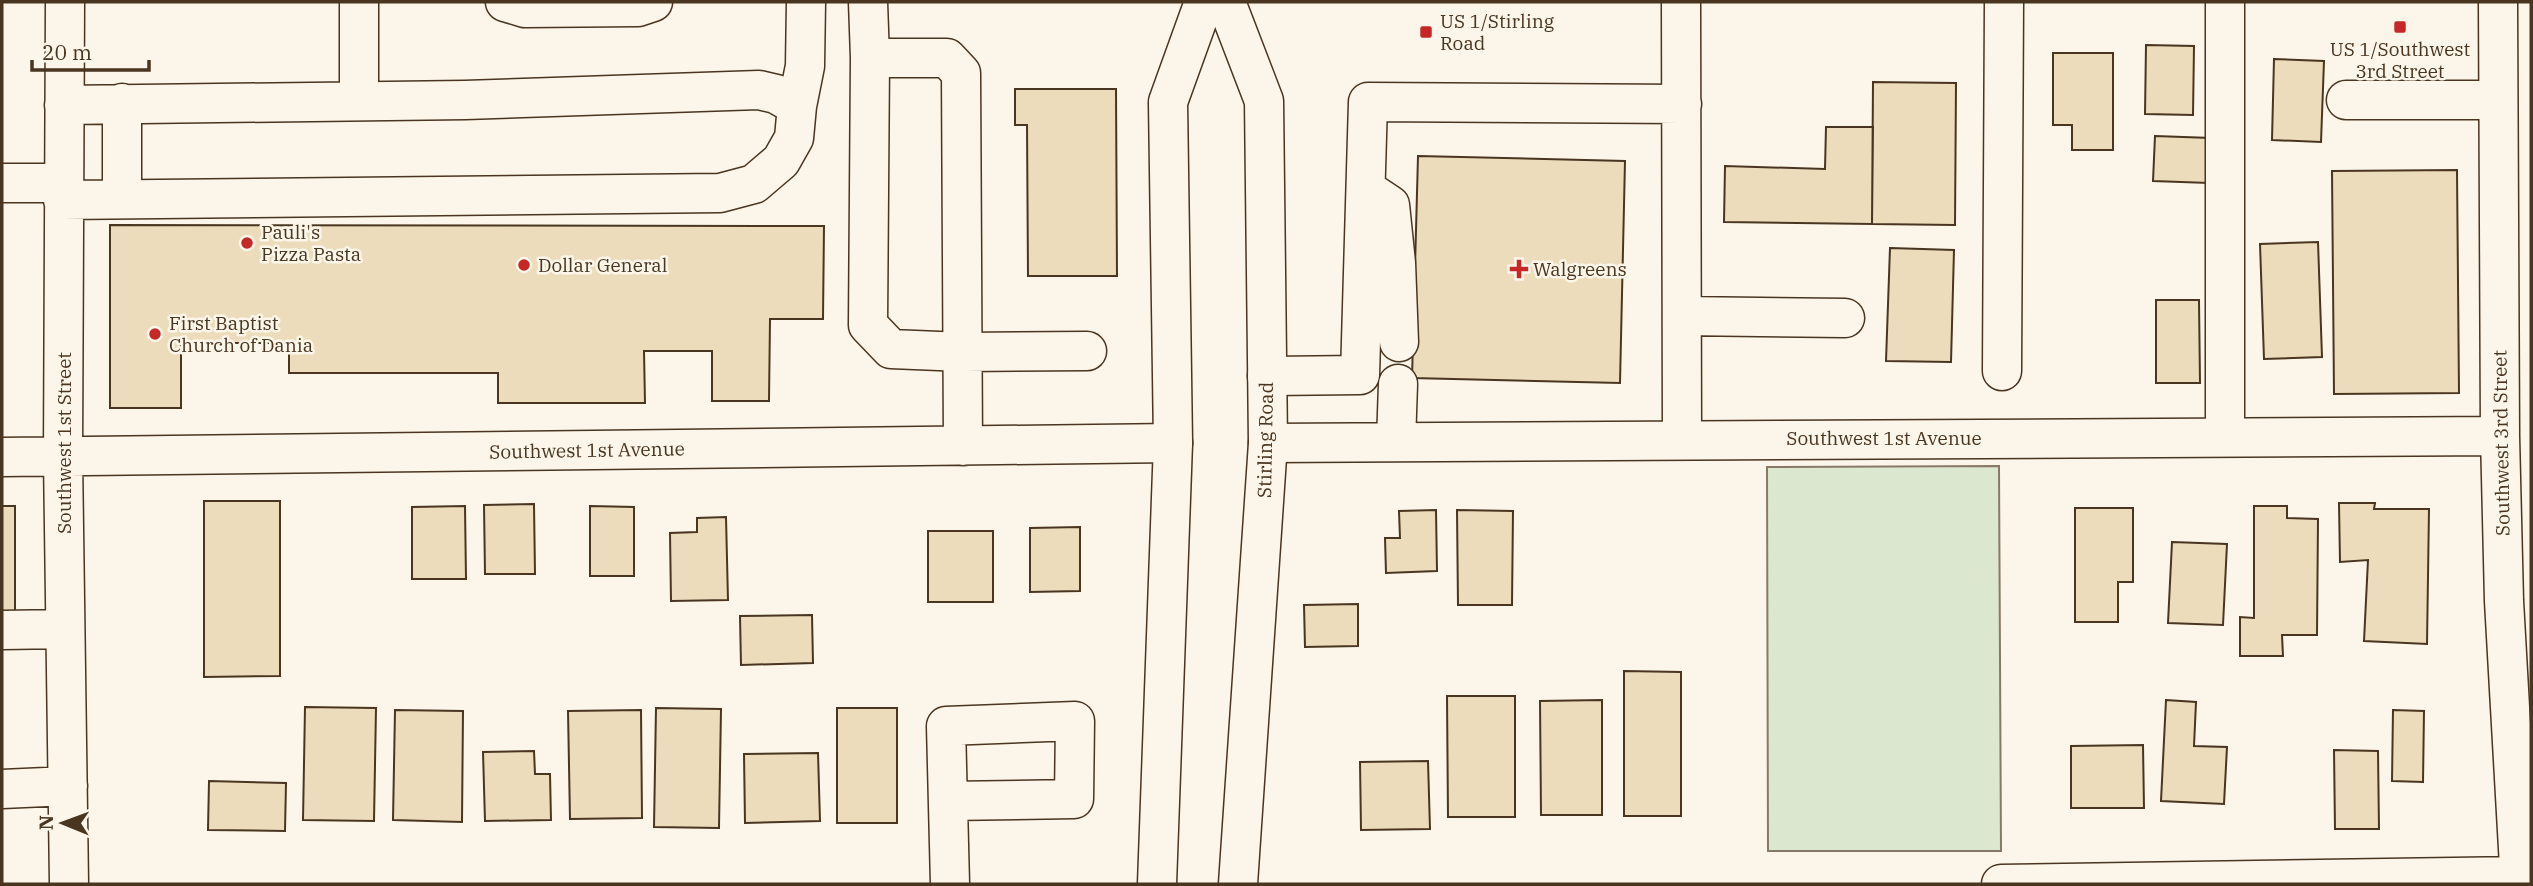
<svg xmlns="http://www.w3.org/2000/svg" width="2533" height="886" font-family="'IBM Plex Serif',serif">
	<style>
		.green { fill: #dce7d0; stroke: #887966; stroke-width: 2 }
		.building { fill: #ecdcbc; stroke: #4a3520; stroke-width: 2 }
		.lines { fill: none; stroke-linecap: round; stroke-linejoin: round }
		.minor-casing { stroke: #4a3520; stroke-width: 41 }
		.major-casing { stroke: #4a3520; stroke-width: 41 }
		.minor { stroke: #fbf6e9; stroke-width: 38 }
		.major { stroke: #fbf6e9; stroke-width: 38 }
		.poi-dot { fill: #c62828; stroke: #fbf6e9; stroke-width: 2.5 }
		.labels { text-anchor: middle; stroke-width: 5; stroke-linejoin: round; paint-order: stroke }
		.poi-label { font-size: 19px; fill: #4a3520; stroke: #fbf6e9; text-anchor: start }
		.street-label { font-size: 19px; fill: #4a3520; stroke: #fbf6e9 }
	</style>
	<rect width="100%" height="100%" fill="#fbf6e9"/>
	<path class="green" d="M1999 466 2001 851H1768L1767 467Z"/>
	<path class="building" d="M2146 45 2194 46 2193 115 2145 114Z
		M2053 53H2113V150H2072V125H2053Z
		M2274 59 2324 61 2321 142 2272 140Z
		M1873 82 1956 83 1955 225 1872 224Z
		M1015 89H1116L1117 276H1028L1027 125H1015Z
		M1826 127H1873L1872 224 1724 222 1725 166 1825 169Z
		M2155 136 2211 138 2209 183 2153 181Z
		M1418 156 1625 161 1620 383 1412 378Z
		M2457 170 2459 393 2334 394 2332 171Z
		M110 225 824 226 823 319H770L769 401H712V351H644L645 403H498V373H289V343H181V408H110Z
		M2318 242 2322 357 2264 359 2260 244Z
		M1890 248 1954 250 1951 362 1886 361Z
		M2156 300H2199L2200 383H2156Z
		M204 501H280V676L204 677Z
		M2339 503H2375L2374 509H2429L2427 644 2364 641 2368 560 2340 562Z
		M534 504 535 574H485L484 505Z
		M2 506H15V614H2Z
		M465 506 466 579H412V507Z
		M590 506 634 507V576H590Z
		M2254 506H2287V518L2318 519 2317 635H2282L2283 656H2240V617L2254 618Z
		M2075 508H2133V582H2118V622H2075Z
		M1436 510 1437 571 1386 573 1385 538H1400L1399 511Z
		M1457 510 1513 511 1512 605H1458Z
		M726 517 728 600 671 601 670 533 697 532V518Z
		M1080 527V591L1030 592V528Z
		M928 531H993V602H928Z
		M2172 542 2227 544 2223 625 2168 623Z
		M1358 604V646L1305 647 1304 605Z
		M812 615 813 663 741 665 740 616Z
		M1624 671 1681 672V816H1624Z
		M1447 696H1515V817H1448Z
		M1602 700V815H1541L1540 701Z
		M2166 700 2196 702 2194 746 2227 747 2224 804 2161 801Z
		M305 707 376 708 374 821 303 820Z
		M656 708 721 709 719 828 654 827Z
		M837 708H897V823H837Z
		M395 710 463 711 462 822 393 820Z
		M641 710 642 818 570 819 568 711Z
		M2393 710 2424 711 2423 782 2392 781Z
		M2143 745 2144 808H2071V746Z
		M2334 750 2378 751 2379 829H2335Z
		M534 751 535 774H550L551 820 485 821 483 752Z
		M818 753 820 821 745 823 744 754Z
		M1428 761 1430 829 1361 830 1360 762Z
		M209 781 286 783 285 831 208 830Z"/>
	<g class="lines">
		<defs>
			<path id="minor" d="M65 2 63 457 69 884
				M868 2 870 58H947L961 73 963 446
				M1681 2 1682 440
				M2498 2 2500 436 2504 601 2520 884
				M870 58 868 325 891 349 963 352 1087 351
				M359 100V2
				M2346 100H2498
				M122 103V199
				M797 106 805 66 806 2
				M2 183H64
				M1366 189 1390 205 1396 263 1399 342
				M63 200 720 193 754 184 781 161 794 138 797 106 776 94 759 90 465 100 64 105
				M1682 316 1845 318
				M2002 371 2004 2
				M1267 376 1360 375 1368 102 1682 104
				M2225 436V2
				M1396 442 1398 384
				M1268 443 2500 436
				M2 457 1173 443
				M2 630 65 629
				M2 789 68 786
				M948 801 1074 799 1075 721 946 726 950 884
				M2001 884 2520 876"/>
			<path id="major" d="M505 2 525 8 638 7 653 2
				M1226 2 1264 101 1268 443 1238 884
				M1157 884 1173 443 1168 102 1204 2"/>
		</defs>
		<use href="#minor" class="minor-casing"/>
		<use href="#major" class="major-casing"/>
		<use href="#minor" class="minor"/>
		<use href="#major" class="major"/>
	</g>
	<g class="poi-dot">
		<rect x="2393" y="20" width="14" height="14" rx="3.5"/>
		<rect x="1419" y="25" width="14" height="14" rx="3.5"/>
		<circle cx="247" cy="243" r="7"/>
		<circle cx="524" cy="265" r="7"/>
		<path d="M1515.5 258.5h7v7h7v7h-7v7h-7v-7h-7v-7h7z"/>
		<circle cx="155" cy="334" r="7"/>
	</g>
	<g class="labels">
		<g class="poi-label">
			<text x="1440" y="28">US 1/Stirling<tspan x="1440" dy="22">Road</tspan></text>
			<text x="2400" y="56" text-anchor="middle">US 1/Southwest<tspan x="2400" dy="22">3rd Street</tspan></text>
			<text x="261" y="239">Pauli's<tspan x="261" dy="22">Pizza Pasta</tspan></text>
			<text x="538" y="272">Dollar General</text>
			<text x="1533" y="276">Walgreens</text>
			<text x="169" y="330">First Baptist<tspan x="169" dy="22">Church of Dania</tspan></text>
		</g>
		<g class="street-label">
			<text x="1884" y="445">Southwest 1st Avenue</text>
			<text transform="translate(1265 440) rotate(-89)" y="7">Stirling Road</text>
			<text transform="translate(64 443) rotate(-90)" y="7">Southwest 1st Street</text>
			<text transform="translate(2501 443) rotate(-91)" y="7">Southwest 3rd Street</text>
			<text transform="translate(587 450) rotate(-1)" y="7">Southwest 1st Avenue</text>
		</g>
	</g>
	<rect width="2533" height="886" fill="none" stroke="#4a3520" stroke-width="7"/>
	<g transform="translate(63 823) rotate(271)" stroke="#fbf6e9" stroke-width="5" paint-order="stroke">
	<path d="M0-5L12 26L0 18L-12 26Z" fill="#4a3520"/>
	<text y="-10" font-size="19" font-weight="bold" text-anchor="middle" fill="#4a3520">N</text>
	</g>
	<path d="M32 60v10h117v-10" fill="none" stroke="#4a3520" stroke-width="3.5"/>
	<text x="42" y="60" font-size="21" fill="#4a3520" stroke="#fbf6e9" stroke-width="5" paint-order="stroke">20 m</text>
</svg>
